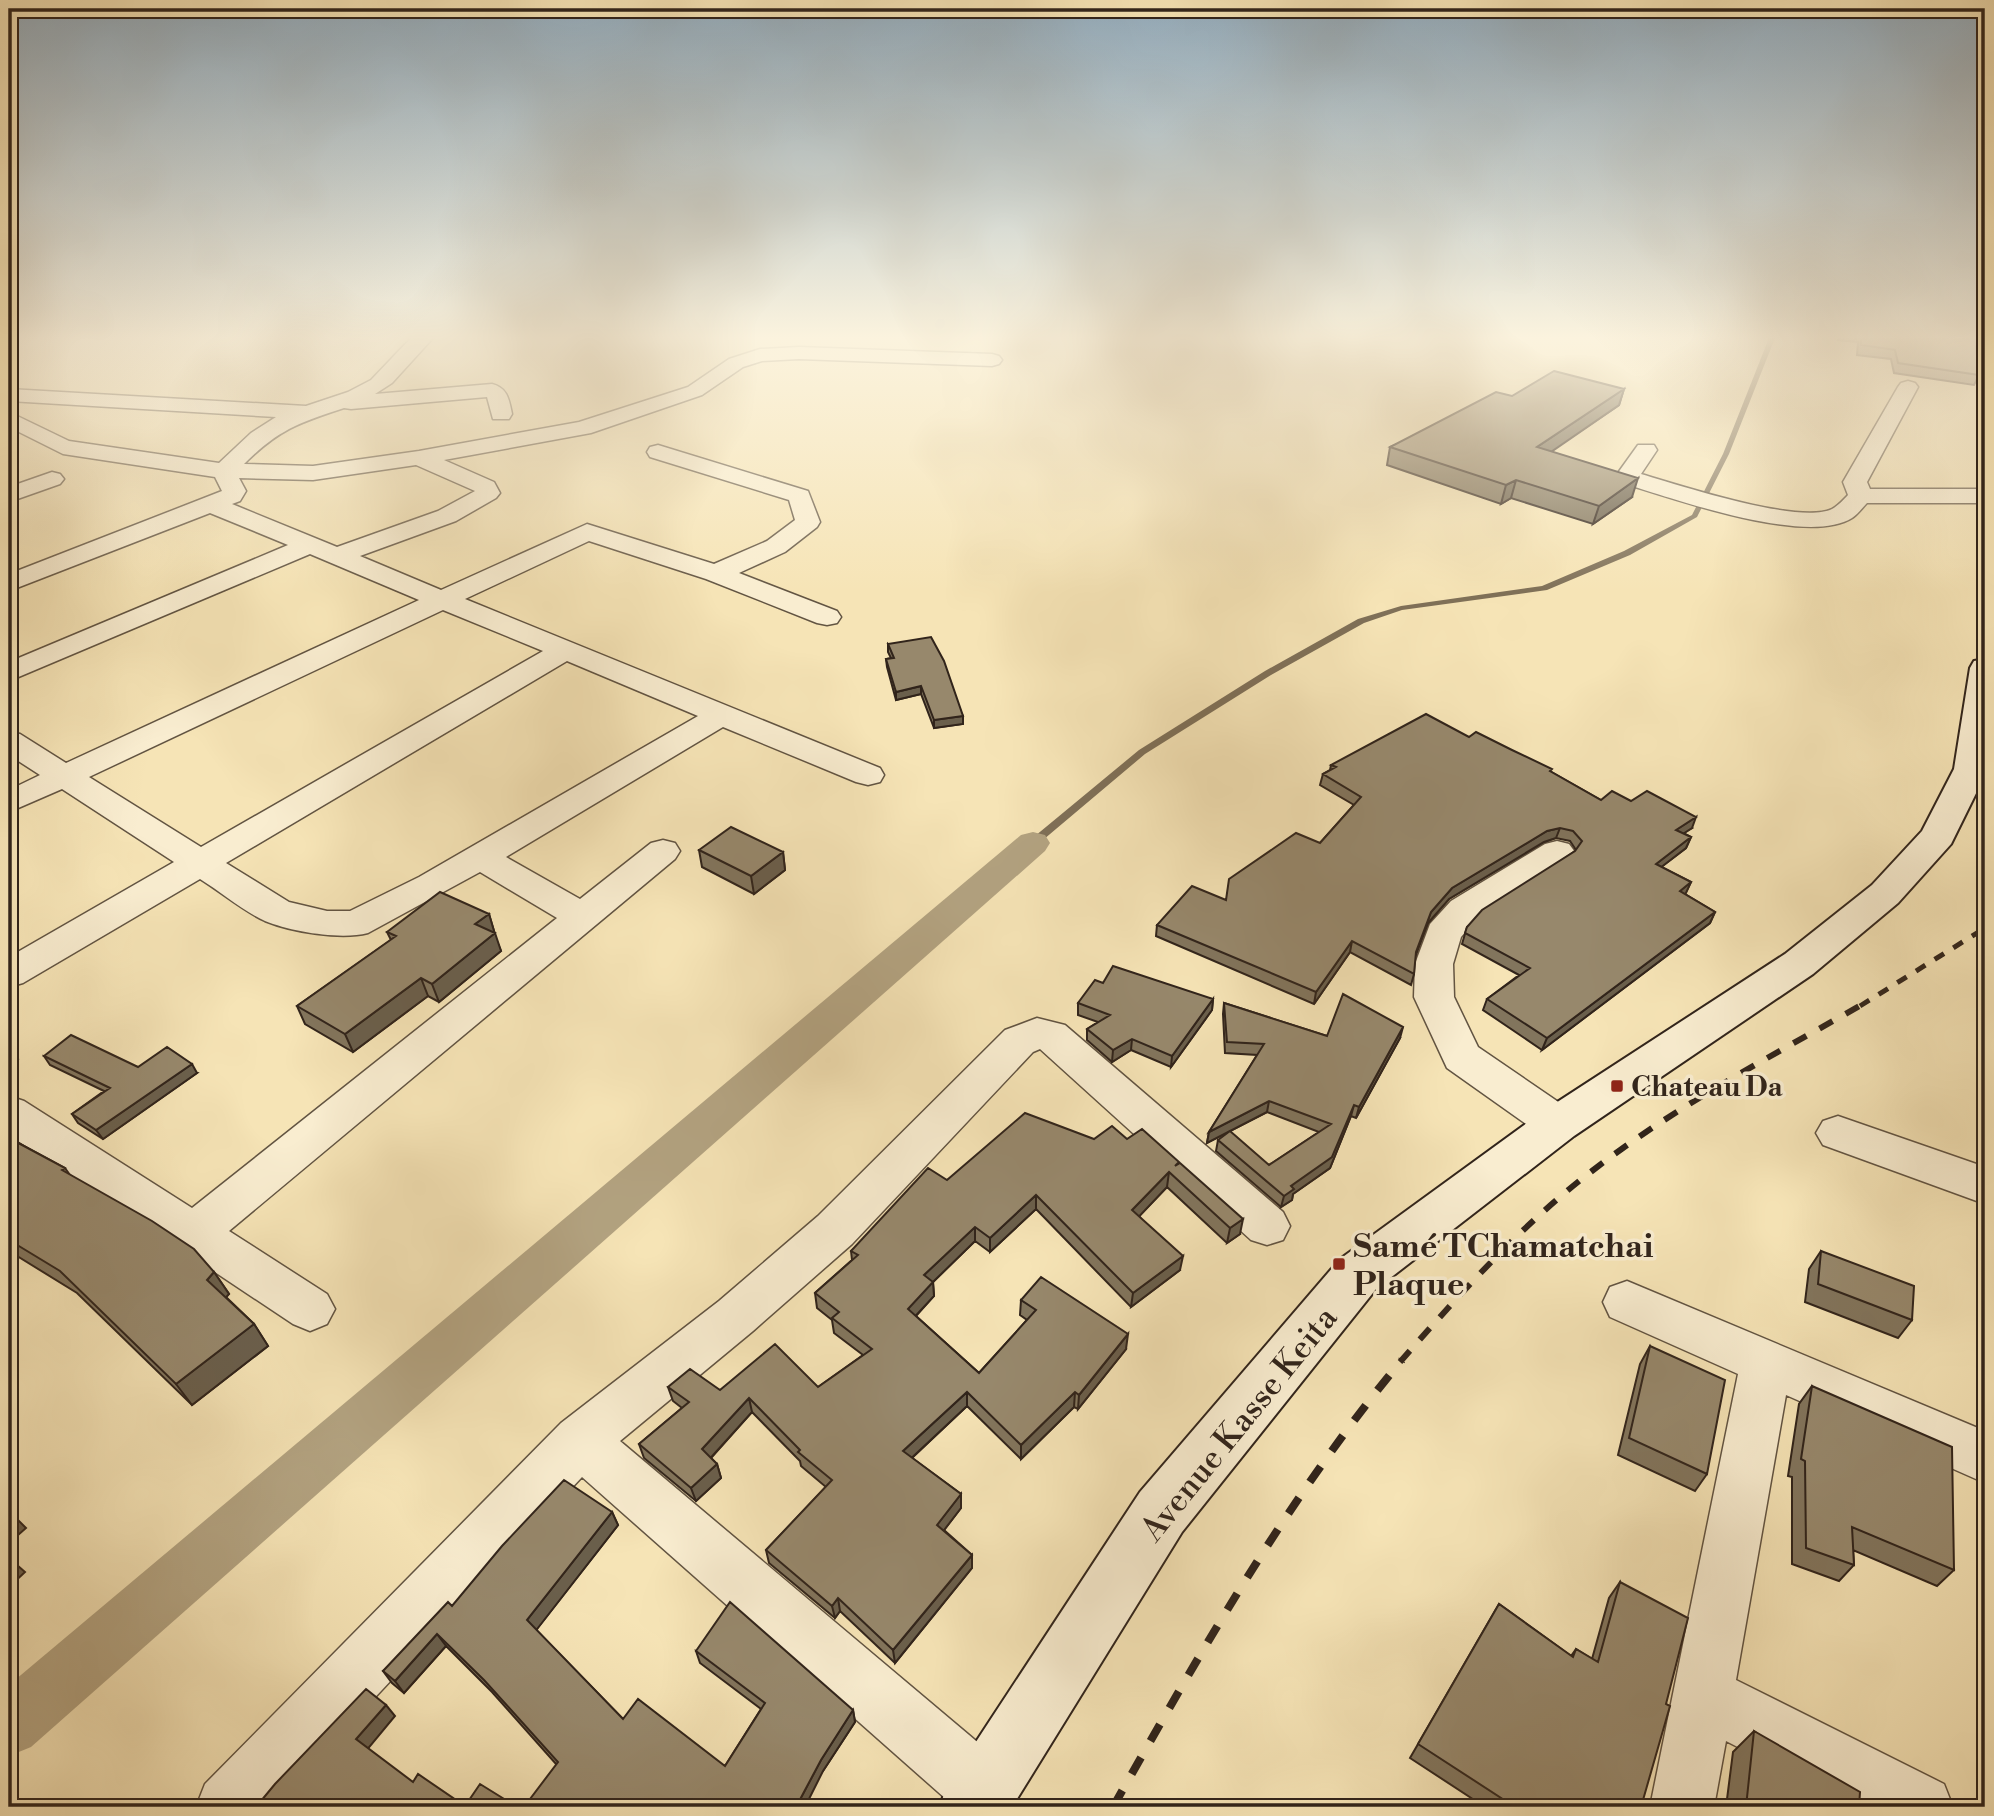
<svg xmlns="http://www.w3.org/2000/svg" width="1994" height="1816" font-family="'Libre Bodoni',serif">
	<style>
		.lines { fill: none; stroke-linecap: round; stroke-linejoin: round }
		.stream { fill: #7f7058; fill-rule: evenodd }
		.canal { fill: #b3a381; fill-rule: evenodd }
		.minor-casing { stroke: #625442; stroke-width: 3 }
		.secondary-casing { stroke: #31241b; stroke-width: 4 }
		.minor { fill: #f9edd0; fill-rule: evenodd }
		.secondary { fill: #f9edd0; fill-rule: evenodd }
		.rail-far2 { stroke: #31241b; stroke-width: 5; stroke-dasharray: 11 11; stroke-linecap: butt }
		.rail-far1 { stroke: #31241b; stroke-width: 6; stroke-dasharray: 15 15; stroke-linecap: butt }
		.rail { stroke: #31241b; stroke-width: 8; stroke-dasharray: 19 19; stroke-linecap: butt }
		.wall { fill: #82755d; stroke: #31241b; stroke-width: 2 }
		.shaded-wall { fill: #6a5f4c; stroke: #31241b; stroke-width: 2 }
		.building { fill: #97886c; stroke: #31241b; stroke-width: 2 }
		.poi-dot { fill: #8f2418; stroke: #f9edd0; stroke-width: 2.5 }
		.labels { text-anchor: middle; stroke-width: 7; stroke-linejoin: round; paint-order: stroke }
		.poi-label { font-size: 28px; font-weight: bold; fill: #31241b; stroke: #f9edd0; text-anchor: start }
		.near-poi-label { font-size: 33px; font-weight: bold; fill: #31241b; stroke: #f9edd0; text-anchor: start }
		.near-street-label { font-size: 33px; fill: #31241b; stroke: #f9edd0 }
	</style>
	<rect width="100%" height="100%" fill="#f6e4b6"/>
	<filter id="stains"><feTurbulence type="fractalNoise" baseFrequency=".00286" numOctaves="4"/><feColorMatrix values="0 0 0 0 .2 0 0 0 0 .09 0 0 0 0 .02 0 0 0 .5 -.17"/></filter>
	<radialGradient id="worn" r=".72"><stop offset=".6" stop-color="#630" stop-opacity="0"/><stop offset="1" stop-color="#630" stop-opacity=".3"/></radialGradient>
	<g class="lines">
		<path class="stream" d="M1769 338H1775L1729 454 1697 517 1630 555 1547 590 1402 610 1364 623 1271 675 1145 754 1037 845H1029L1028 843 1029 841 1139 750 1265 671 1358 619 1401 606 1542 586 1624 551 1692 515 1723 454Z"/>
		<path class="canal" d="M1033 832 1045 835 1050 843 1045 851 31 1747 9 1756V1685L1021 835Z"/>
		<defs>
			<path id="minor" d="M411 338H433L392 383 375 394 492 384C508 388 509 400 512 414L509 419H493L487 397 351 409 344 408C298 423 278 430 244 464L313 466 419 451 579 422 688 387 729 359 760 349 799 347 992 354 999 356 1002 360 999 364 992 366 799 359 762 361 743 367 702 395 591 433 444 460 494 482 500 493 496 498 456 521 360 556 441 590 587 524 714 564 767 541 795 520 789 500 650 457 647 452 650 447 658 445 808 491 820 522 817 527 785 552 739 573 837 611 841 617 837 623 827 625 817 623 706 579 589 541 465 599 880 768 884 775 880 782 868 785 856 782 723 727 506 857 580 899 651 843 663 840 675 843 680 851 675 859 229 1231 327 1294 335 1309 327 1324 310 1331 293 1324 9 1135V1096L24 1101 192 1208 557 918 480 872 368 933C341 940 292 932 265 921 243 911 221 892 200 879L23 983 9 987V957L174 862 62 789 9 812V790L40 775 9 755V732L20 734 66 763 419 600 310 554 9 681V662L288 545 210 513 9 591V574L222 491 215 477 63 454 9 427V412L69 441 219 463 251 433 276 417 9 401V389L306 406 348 392 371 380ZM416 465 475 491 438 511 337 547 232 504 240 501 246 491 239 478 313 480ZM443 610 543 651 201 847 89 777ZM567 661 698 716 419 877 350 911H327L289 902 226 863Z
				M1908 381 1915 383 1918 387 1867 482 1870 489H1985V503H1867C1862 508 1857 515 1852 518 1806 547 1669 497 1619 482L1615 477 1638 445H1654L1657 450 1641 474C1679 485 1799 525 1832 509 1838 506 1844 499 1848 495L1843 482 1898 387 1901 383Z
				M52 472 60 474 64 479 60 484 9 502V487Z
				M1557 841 1569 844 1575 852 1569 860 1477 919 1461 937 1453 964 1454 997 1478 1047 1573 1112 1580 1124 1573 1136 1558 1141 1543 1136 1447 1068 1414 997 1415 964 1430 924 1451 901 1545 844Z
				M1037 1018 1065 1025 1283 1212 1290 1226 1283 1240 1267 1245 1251 1240 1040 1049 1033 1052 852 1244 753 1331 620 1441 1007 1767 1016 1790 1009 1807H955L582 1477 272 1807H196L205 1784 561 1423 719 1301 818 1216 1005 1030Z
				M1838 1116 1985 1167V1204L1823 1145 1816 1133 1823 1121Z
				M1627 1281 1985 1431V1483L1786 1395 1736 1680 1944 1784 1953 1807H1855L1726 1741 1714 1807H1650L1738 1374 1610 1317 1603 1302 1610 1287Z"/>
			<path id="secondary" d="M1985 659V775L1951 844 1898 903 1813 974 1574 1136 1376 1289 1182 1532 1012 1807H939L949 1783 1140 1492 1340 1259 1542 1112 1785 954 1872 885 1922 831 1954 769 1970 668 1974 661Z"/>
		</defs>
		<use href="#minor" class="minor-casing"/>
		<use href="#secondary" class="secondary-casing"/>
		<use href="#minor" class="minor"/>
		<use href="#secondary" class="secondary"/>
		<path class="rail-far2" d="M1860 1006 1985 928"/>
		<path class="rail-far1" d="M1400 1362C1459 1295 1520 1226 1592 1171 1676 1106 1770 1057 1863 1004"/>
		<path class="rail" d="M1113 1807C1200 1653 1288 1497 1402 1360"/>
	</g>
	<path class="wall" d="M1838 338H1985V348L1976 347 1979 375 1974 385 1894 373 1891 359 1857 355 1858 342 1838 340Z
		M1624 389 1619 405 1551 451 1632 497 1593 524 1511 498 1501 504 1387 465 1390 447 1512 396Z
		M888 644 963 716V724L934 728 921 694 896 700 887 667 886 659 891 658 888 652Z
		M1469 737 1551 772 1601 800 1631 801 1692 828 1683 833 1691 837 1686 848 1661 867 1691 882 1685 894 1715 912 1710 923 1542 1050 1483 1010 1487 999 1519 975 1462 944 1467 927 1575 851 1576 850 1570 841 1556 838 1544 842 1449 899 1428 923 1415 955 1414 974 1411 985 1350 952 1314 1004 1156 936 1157 925 1226 900 1320 843 1354 805 1320 785 1323 774 1330 770 1331 765Z
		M699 850 783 852 785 870 754 894 702 867Z
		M489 914 494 931 493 932 501 951 439 1002 428 996 353 1052 305 1024 297 1006 391 940 387 932Z
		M1103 983 1213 999 1212 1010 1171 1067 1131 1050 1112 1062 1087 1040V1029L1098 1022 1078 1015V1003Z
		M1224 1003 1327 1036 1400 1038 1356 1118 1351 1116 1330 1168 1293 1194 1292 1200 1281 1207 1216 1151 1218 1140 1269 1165 1319 1132 1267 1112 1207 1143 1209 1132 1257 1055 1225 1053 1223 1014Z
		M44 1056 138 1067 197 1073 103 1139 78 1123 72 1114 104 1091 50 1065Z
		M9 1138 65 1168 70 1175 214 1272 229 1294 226 1297 254 1324 268 1346 192 1405 77 1293 9 1251Z
		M1094 1139H1127L1179 1163 1240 1234 1227 1243 1167 1187 1139 1216 1180 1270 1131 1307 1036 1209 990 1252 975 1241 933 1282 934 1296 916 1316 979 1373 1027 1320 1020 1315 1021 1300 1126 1349 1078 1409 1074 1407 1021 1459 967 1406 912 1458 961 1494V1508L944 1530 972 1555V1568L895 1663 840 1611 835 1618 769 1563 766 1550 826 1487 801 1466 800 1461 752 1412 711 1458 717 1464 721 1478 696 1501 644 1458 639 1444 682 1408 673 1401 668 1387 720 1390 818 1387 863 1355 834 1333 832 1320 817 1308 815 1293 852 1260 851 1251 947 1180Z
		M1821 1251 1912 1320 1898 1338 1805 1302 1809 1269Z
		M1650 1346 1707 1474 1695 1491 1618 1455 1640 1364Z
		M1812 1386 1954 1570 1937 1586 1853 1550 1854 1565 1839 1581 1792 1564V1477L1788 1476 1799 1404Z
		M612 1512 618 1525 536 1630 623 1719 725 1766 761 1709 700 1663 696 1651 853 1710 855 1722 823 1771 556 1764 492 1692 446 1646 404 1693 392 1683 383 1671Z
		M1620 1582 1641 1807H1485L1410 1758 1499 1604 1571 1656 1576 1649 1592 1659 1609 1598Z
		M1754 1731 1859 1807H1726L1733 1752Z"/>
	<path class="shaded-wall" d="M1624 389 1619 405 1532 465 1537 447Z
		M1638 478 1632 497 1593 524 1599 506Z
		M1516 480 1511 498 1501 504 1506 485Z
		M921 686V694L896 700V692Z
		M963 716V724L934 728V720Z
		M1696 817 1692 828 1672 841 1676 830Z
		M1560 828 1556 838 1544 842 1449 899 1428 923 1413 963 1431 912 1452 888 1547 831Z
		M1691 837 1686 848 1651 875 1656 864Z
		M783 852 785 870 754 894 751 876Z
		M1691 882 1686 893 1676 902 1680 891Z
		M1715 912 1710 923 1542 1050 1547 1038Z
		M489 914 494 931 481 942 475 924Z
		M495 933 501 951 439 1002 432 984Z
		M1352 941 1350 952 1314 1004 1316 992Z
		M421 978 428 996 353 1052 345 1034Z
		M1213 999 1212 1010 1171 1067 1172 1056Z
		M1403 1027 1400 1038 1356 1118 1359 1107Z
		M1132 1039 1131 1050 1112 1062 1113 1050Z
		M9 1046 18 1059 9 1065Z
		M192 1064 197 1073 103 1139 96 1130Z
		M1269 1101 1267 1112 1207 1143 1209 1132Z
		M1354 1105 1351 1116 1330 1168 1293 1194 1292 1200 1281 1207 1284 1196Z
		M1169 1172 1167 1187 1131 1225 1132 1210Z
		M1036 1195V1209L990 1252V1238Z
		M1243 1219 1240 1234 1227 1243 1230 1228Z
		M975 1227V1241L933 1282 934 1296 909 1323 908 1309 924 1275Z
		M1183 1256 1180 1270 1131 1307 1133 1293Z
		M214 1272 229 1294 222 1302 207 1280Z
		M254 1324 268 1346 192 1405 176 1384Z
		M1128 1334 1126 1349 1078 1409 1079 1395Z
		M967 1392V1406L904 1465 903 1451Z
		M1075 1392 1074 1407 1021 1459V1445Z
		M749 1398 752 1412 706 1463 702 1449Z
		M717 1464 721 1478 696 1501 691 1488Z
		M961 1494V1508L938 1538 937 1525Z
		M9 1511 26 1528 9 1543Z
		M612 1512 618 1525 534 1633 527 1620Z
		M972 1555V1568L895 1663 893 1650Z
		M9 1558 25 1572 9 1587Z
		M838 1598 840 1611 835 1618 832 1606Z
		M437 1634 446 1646 404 1693 395 1681Z
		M386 1705 395 1716 366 1751 356 1739Z
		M853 1710 855 1722 823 1771 805 1807H796L821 1760Z"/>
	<path class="building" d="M1861 338H1975L1979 375 1898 363 1895 350 1861 345Z
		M1554 371 1624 389 1537 447 1638 478 1599 506 1516 480 1506 485 1390 447 1496 392 1512 396Z
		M931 637 944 661 963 716 934 720 921 686 896 692 886 659 894 658 888 644Z
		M1426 714 1469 737 1476 732 1512 750 1552 769 1550 771 1601 800 1612 791 1631 801 1647 791 1696 817 1676 830 1691 837 1656 864 1691 882 1680 891 1715 912 1547 1038 1487 999 1530 968 1465 933 1467 927 1482 910 1575 851 1582 841 1573 831 1560 828 1547 831 1452 888 1431 912 1416 952 1414 974 1352 941 1316 992 1157 925 1192 886 1226 900 1229 879 1296 833 1320 843 1361 797 1323 774 1336 767 1331 765Z
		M731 827 783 852 751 876 699 850Z
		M440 892 489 914 475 924 495 933 432 984 421 978 345 1034 297 1006 396 936 387 932Z
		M1113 966 1213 999 1172 1056 1132 1039 1113 1050 1087 1029 1110 1015 1078 1003 1095 980 1103 983Z
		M1343 994 1403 1027 1359 1107 1354 1105 1332 1157 1291 1186 1294 1189 1284 1196 1218 1140 1230 1131 1269 1165 1331 1124 1269 1101 1209 1132 1264 1044 1227 1042 1224 1003 1327 1036Z
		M71 1035 138 1067 167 1047 192 1064 96 1130 72 1114 110 1088 44 1056Z
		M1025 1113 1094 1139 1112 1126 1127 1139 1142 1129 1179 1162 1175 1166 1180 1163 1243 1219 1230 1228 1169 1172 1132 1210 1183 1256 1133 1293 1036 1195 990 1238 975 1227 924 1275 933 1282 908 1309 979 1373 1036 1310 1021 1300 1041 1277 1128 1334 1079 1395 1075 1392 1021 1445 967 1392 903 1451 961 1494 937 1525 972 1555 893 1650 838 1598 832 1606 766 1550 832 1480 798 1452 800 1450 749 1398 702 1449 717 1464 691 1488 639 1444 689 1402 668 1387 690 1369 720 1390 775 1344 818 1387 872 1349 832 1318 839 1312 815 1293 858 1255 851 1251 928 1168 947 1180Z
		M9 1138 65 1168 62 1170 152 1221 194 1249 214 1272 207 1280 254 1324 176 1384 60 1271 9 1240Z
		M1821 1251 1914 1286 1912 1320 1818 1284Z
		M1650 1346 1725 1380 1707 1474 1629 1438Z
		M1812 1386 1952 1447 1954 1570 1852 1527 1854 1565 1806 1548 1805 1461 1801 1459Z
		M564 1480 612 1512 527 1620 623 1719 638 1699 725 1766 765 1703 696 1651 730 1602 853 1710 821 1760 796 1807H524L558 1762 484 1680 437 1634 395 1681 383 1671 448 1602 452 1606 502 1546Z
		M1620 1582 1688 1618 1666 1704 1670 1706 1641 1807H1515L1418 1744 1499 1604 1573 1657 1576 1649 1598 1662Z
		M366 1689 386 1705 356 1739 413 1782 418 1774 465 1806 480 1784 517 1807H256L275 1784Z
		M1754 1731 1860 1792 1859 1807H1746Z"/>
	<linearGradient id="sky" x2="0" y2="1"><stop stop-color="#93adbf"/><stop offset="0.57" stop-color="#fbf3de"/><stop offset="1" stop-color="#fbf3de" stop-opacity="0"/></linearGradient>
	<rect width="1994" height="592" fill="url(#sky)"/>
	<g class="poi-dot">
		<rect x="1610" y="1079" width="14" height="14" rx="3.5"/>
		<rect x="1332" y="1257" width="14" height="14" rx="3.5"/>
	</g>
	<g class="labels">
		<g class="poi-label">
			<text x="1631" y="1096">Chateau Da</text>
		</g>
		<g class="near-poi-label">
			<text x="1353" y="1257">Samé TChamatchai<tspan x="1353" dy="38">Plaque</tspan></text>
		</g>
		<g class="near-street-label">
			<text transform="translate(1238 1423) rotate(-51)" y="12">Avenue Kasse Keita</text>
		</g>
	</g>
	<rect width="1994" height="1816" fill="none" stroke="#f6e4b6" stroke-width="35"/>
	<rect x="10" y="10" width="1973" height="1795" fill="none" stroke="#31241b" stroke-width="3.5"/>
	<rect x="18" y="18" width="1959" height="1781" fill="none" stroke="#31241b" stroke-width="2"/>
	<rect width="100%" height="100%" filter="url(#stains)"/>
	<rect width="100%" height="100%" fill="url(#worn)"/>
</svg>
